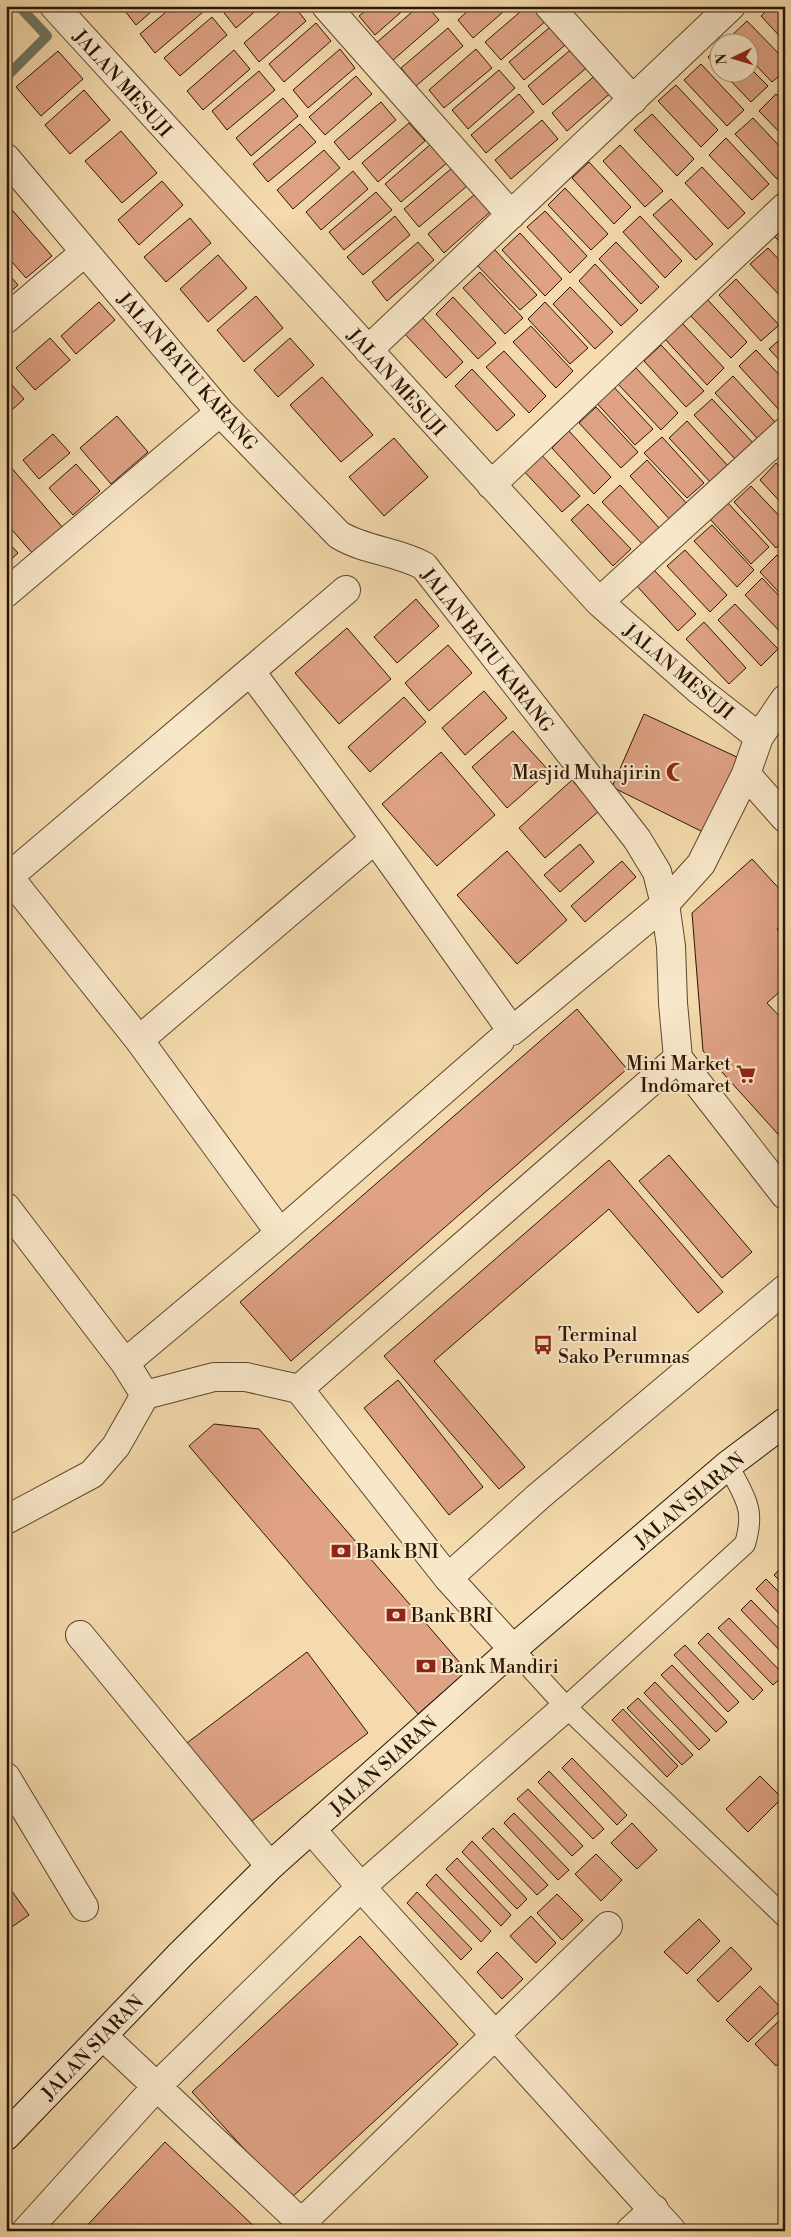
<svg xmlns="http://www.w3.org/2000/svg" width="791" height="2237" font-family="'Libre Bodoni',serif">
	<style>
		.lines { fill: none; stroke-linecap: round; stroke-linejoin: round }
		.stream { stroke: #707964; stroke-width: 10 }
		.building { fill: #dfa285; stroke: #2b1504 }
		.lane-casing { stroke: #5d462e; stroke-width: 22 }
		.street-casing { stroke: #5d462e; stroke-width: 30 }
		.secondary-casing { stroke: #2b1504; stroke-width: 30 }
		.lane { stroke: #f8e7c9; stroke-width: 20 }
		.street { stroke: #f8e7c9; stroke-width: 28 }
		.secondary { stroke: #f8e7c9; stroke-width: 28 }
		.labels { text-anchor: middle; stroke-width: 4; stroke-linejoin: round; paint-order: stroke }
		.street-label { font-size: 19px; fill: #2b1504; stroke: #f8e7c9 }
		.poi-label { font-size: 19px; fill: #2b1504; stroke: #f8e7c9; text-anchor: start }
	</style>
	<rect width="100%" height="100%" fill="#f4daac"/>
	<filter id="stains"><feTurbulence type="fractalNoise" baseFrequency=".004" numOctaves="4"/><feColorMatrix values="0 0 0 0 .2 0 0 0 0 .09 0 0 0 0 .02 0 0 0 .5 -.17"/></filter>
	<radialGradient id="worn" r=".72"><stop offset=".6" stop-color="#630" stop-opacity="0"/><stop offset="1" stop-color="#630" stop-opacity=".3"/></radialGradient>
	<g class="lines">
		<path class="stream" d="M6 77 47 36 19 6"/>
	</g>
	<path class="building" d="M121 6H158L136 25Z
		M173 6H198L203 12 155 53 140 34Z
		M225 6H261L236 28 221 9Z
		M287 6H294L306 21 259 62 244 43Z
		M371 6H408L375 35 359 16Z
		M419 6H427L439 20 392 61 376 43Z
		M473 6H510L473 38 458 20Z
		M527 6H537L548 19 501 60 485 42Z
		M771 6H785V42L761 16Z
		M212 17 227 35 180 76 164 58Z
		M747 21 785 60V71L772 82 748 57V42H735L730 37Z
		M556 22 571 40 524 80 509 62Z
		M316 23 331 41 284 82 269 64Z
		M448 28 463 46 416 86 401 68Z
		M575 46 591 64 543 105 528 86Z
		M718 47V68L708 57Z
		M340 49 355 68 308 108 293 90Z
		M476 49 492 68 444 108 429 90Z
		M234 50 250 69 203 110 187 91Z
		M58 51 83 79 41 116 16 87Z
		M701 64 744 110 727 126 684 80Z
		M748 66 768 86 751 102 722 72H748Z
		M499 70 515 88 468 129 452 110Z
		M259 71 275 90 227 130 212 111Z
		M599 72 614 90 567 131 552 113Z
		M356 76 372 94 325 135 309 117Z
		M676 85 718 130 701 147 658 101Z
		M84 90 110 120 70 154 45 125Z
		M519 94 534 112 486 153 471 135Z
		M776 94 785 103V138L759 111Z
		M283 98 298 116 251 156 236 138Z
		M381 102 396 120 349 160 334 142Z
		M652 114 694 159 677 176 634 130Z
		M753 118 785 152V173L777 179 735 134Z
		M542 120 558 139 511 179 495 160Z
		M409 123 425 141 378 182 362 163Z
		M300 124 316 142 268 182 253 164Z
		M121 131 157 173 122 203 85 161Z
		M726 138 769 184 752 200 709 155Z
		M432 143 448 162 401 202 385 184Z
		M620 145 663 191 645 207 603 161Z
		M324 150 340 168 293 209 277 190Z
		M589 162 631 207 614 224 572 178Z
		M702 167 745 213 728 229 685 183Z
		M452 168 467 186 419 227 404 209Z
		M353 171 368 189 321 230 306 212Z
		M162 181 183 205 139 245 118 220Z
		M565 188 608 234 591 250 548 205Z
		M376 192 392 210 344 250 329 232Z
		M475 194 490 212 444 253 428 234Z
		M671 199 713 244 696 260 653 215Z
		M6 203 52 256 26 278 6 255Z
		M545 211 587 256 570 273 527 227Z
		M395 216 410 235 363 275 347 257Z
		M640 216 682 261 665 278 623 232Z
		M190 218 211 243 166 282 144 257Z
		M785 226V247L774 236Z
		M520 233 562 279 545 296 502 250Z
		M418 242 434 260 387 301 372 282Z
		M616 242 659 287 641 304 599 259Z
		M768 248 785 266V301L750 264Z
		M494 249 537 295 520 310 477 265Z
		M218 255 247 288 208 322 180 289Z
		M595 264 638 310 621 326 579 281Z
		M6 271 18 285 6 296Z
		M480 272 523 318 505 334 463 288Z
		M736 279 779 325 761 341 719 295Z
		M570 287 613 332 595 349 553 304Z
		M256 296 283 328 244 362 217 330Z
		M453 297 496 343 478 359 436 314Z
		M705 297 747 342 731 358 688 313Z
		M99 302 115 320 76 354 61 336Z
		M545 302 588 348 570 364 528 319Z
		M421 316 463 362 446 378 403 332Z
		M682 323 724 368 707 385 665 339Z
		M531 326 573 371 556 388 513 342Z
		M785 335V366L769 349Z
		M50 338 70 360 35 390 16 368Z
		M290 338 314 365 278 397 254 370Z
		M661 345 704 391 686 407 644 361Z
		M756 350 785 381V408L781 412 739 366Z
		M504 351 546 396 529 413 486 367Z
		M636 368 678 413 661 430 618 384Z
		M472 369 515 415 497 431 455 386Z
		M733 376 775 422 758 439 715 393Z
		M322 377 373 435 341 462 290 405Z
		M6 378 24 399 6 415Z
		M610 383 653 429 635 445 593 399Z
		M712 399 754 444 737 461 694 415Z
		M596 407 638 452 621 468 579 423Z
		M117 416 148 452 111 484 80 448Z
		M687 421 729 467 712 484 669 438Z
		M569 431 611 477 594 494 552 448Z
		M53 434 70 453 39 479 23 460Z
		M662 437 704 483 687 498 644 453Z
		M394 438 428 477 384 516 349 477Z
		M537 450 580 496 562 512 520 467Z
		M647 460 689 506 672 522 630 476Z
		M776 463 785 472V507L760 480Z
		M76 464 100 491 73 515 49 488Z
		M9 465 63 528 33 554 6 523V468Z
		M620 485 662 531 645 547 602 502Z
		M751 486 785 522V540L776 548 734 502Z
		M726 501 769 547 751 564 709 518Z
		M588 504 631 549 613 566 571 520Z
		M712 525 754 570 737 587 694 541Z
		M6 540 18 553 6 564Z
		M685 550 727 595 710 612 667 566Z
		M777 555 785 563V599L760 572Z
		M653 569 696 614 678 631 636 585Z
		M762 578 785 602V637L745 595Z
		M416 599 439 626 397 663 374 637Z
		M735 604 778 649 761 666 718 620Z
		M704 622 746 668 729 684 686 639Z
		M347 628 391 679 339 724 295 673Z
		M448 645 472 673 429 711 405 683Z
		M484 691 507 718 465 755 442 728Z
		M404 697 426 722 370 772 348 747Z
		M644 714 739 758 707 834 612 787Z
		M513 731 549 771 507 808 472 767Z
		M441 752 495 815 437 866 382 804Z
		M572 780 599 811 545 858 519 828Z
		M580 844 594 862 560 892 544 875Z
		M507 851 567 920 517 964 457 895Z
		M752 859 785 895V922L777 929 785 937V987L767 1003 785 1022V1142L703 1051 692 913Z
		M622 861 636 877 585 922 571 906Z
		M577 1009 627 1069 291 1361 240 1302Z
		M669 1155 752 1252 722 1278 639 1181Z
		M609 1160 723 1292 698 1313 609 1209 434 1361 525 1467 499 1489 384 1356Z
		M398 1380 483 1487 449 1515 364 1408Z
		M214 1424 259 1429 467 1671 418 1714 189 1446Z
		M785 1564V1586L774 1575Z
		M766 1579 785 1598V1620L756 1589Z
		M751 1600 785 1635V1656L741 1610Z
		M729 1618 784 1675 773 1685 718 1628Z
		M708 1633 763 1690 753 1700 698 1643Z
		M685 1645 739 1702 728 1712 674 1655Z
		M307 1652 368 1733 244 1827 183 1746Z
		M672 1665 727 1722 716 1732 661 1675Z
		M655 1682 710 1740 699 1750 644 1693Z
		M638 1698 693 1755 682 1765 627 1708Z
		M623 1709 678 1766 667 1777 612 1720Z
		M572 1758 627 1815 617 1825 562 1768Z
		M549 1771 604 1829 593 1839 538 1782Z
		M760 1776 782 1798 748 1832 726 1809Z
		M528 1789 583 1846 572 1856 517 1799Z
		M514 1813 569 1870 558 1880 504 1823Z
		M632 1823 657 1850 637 1869 611 1843Z
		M493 1828 548 1885 537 1895 482 1838Z
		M472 1841 527 1899 517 1909 462 1852Z
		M596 1854 622 1880 601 1901 575 1874Z
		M457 1858 511 1915 501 1926 446 1869Z
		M436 1874 491 1931 481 1942 426 1885Z
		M6 1883 29 1915 6 1931Z
		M417 1892 472 1949 461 1960 407 1903Z
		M557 1894 583 1920 562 1940 537 1913Z
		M531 1916 556 1943 536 1963 510 1936Z
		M699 1919 720 1941 687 1974 664 1952Z
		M360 1936 458 2044 290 2199 192 2092Z
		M731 1947 752 1969 718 2002 697 1980Z
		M497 1952 523 1979 502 1999 477 1972Z
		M760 1986 782 2009 748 2042 726 2020Z
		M785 2015V2058L776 2066 755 2044Z
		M165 2142 259 2231H82Z"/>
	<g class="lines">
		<defs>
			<path id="lane" d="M513 1649 566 1707 785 1917
				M566 1707 745 1544C756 1507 744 1497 728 1465"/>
			<path id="street" d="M54 6 599 602 700 691 759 737
				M326 6 511 215
				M549 6 633 100
				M6 158 220 412 339 535C366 551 397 551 424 566L637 839 657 872 665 904 671 946 673 1003 678 1058 785 1195
				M6 319 85 252
				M368 350 731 6
				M491 485 785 207
				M6 593 220 412
				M599 602 785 432
				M251 672 375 839 512 1031 665 904 701 864 746 774 759 737 785 699
				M746 774 785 818
				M9 877 139 1040 280 1233
				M6 879 346 590
				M139 1040 375 839
				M6 1207 125 1363 145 1395 214 1377H246L299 1389 448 1578 513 1649
				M125 1363 280 1233 500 1041
				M299 1389 678 1058
				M6 1520 92 1474 116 1446 145 1395
				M448 1578 539 1496 785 1289
				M80 1635 270 1866
				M6 1777 84 1907
				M311 1829 361 1887 672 2231
				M103 2036 310 2231
				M26 2231 157 2086 361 1887 566 1707
				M293 2231 608 1926
				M630 2231 654 2209"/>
			<path id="secondary" d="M6 2136 180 1955 270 1866 513 1649 728 1465 785 1422"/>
		</defs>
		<use href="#lane" class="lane-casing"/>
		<use href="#street" class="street-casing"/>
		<use href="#secondary" class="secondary-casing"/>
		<use href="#lane" class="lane"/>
		<use href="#street" class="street"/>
		<use href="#secondary" class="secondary"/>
	</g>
	<defs>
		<symbol id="mosque-bare" viewBox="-9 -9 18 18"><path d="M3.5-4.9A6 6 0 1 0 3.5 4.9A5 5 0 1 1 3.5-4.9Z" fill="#8f2418" stroke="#f8e7c9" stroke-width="2.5" paint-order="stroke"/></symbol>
		<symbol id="supermarket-bare" viewBox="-9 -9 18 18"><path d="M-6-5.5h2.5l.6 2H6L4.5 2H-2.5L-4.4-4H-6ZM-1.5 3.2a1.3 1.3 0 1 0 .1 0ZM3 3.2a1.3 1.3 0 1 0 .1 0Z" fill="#8f2418" stroke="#f8e7c9" stroke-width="2.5" paint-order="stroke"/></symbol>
		<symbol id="bus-bare" viewBox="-9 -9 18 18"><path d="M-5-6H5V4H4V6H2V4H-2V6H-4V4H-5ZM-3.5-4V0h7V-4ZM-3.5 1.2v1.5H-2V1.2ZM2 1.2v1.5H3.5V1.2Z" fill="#8f2418" stroke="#f8e7c9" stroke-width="2.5" paint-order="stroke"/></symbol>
		<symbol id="bank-bare" viewBox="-9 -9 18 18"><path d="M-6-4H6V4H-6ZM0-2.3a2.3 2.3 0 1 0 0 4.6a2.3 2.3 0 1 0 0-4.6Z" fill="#8f2418" stroke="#f8e7c9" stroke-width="2.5" paint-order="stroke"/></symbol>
	</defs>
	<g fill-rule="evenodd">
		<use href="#mosque-bare" x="662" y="758" width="28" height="28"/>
		<use href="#supermarket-bare" x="732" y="1060" width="28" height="28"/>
		<use href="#bus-bare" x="529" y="1331" width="28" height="28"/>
		<use href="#bank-bare" x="327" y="1537" width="28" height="28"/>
		<use href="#bank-bare" x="382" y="1601" width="28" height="28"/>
		<use href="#bank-bare" x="412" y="1652" width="28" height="28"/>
	</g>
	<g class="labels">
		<g class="street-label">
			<text transform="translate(123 83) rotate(48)" y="7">JALAN MESUJI</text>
			<text transform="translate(188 371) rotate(49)" y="7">JALAN BATU KARANG</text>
			<text transform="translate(397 382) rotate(48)" y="7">JALAN MESUJI</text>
			<text transform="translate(488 650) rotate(52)" y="7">JALAN BATU KARANG</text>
			<text transform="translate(679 671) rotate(40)" y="7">JALAN MESUJI</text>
			<text transform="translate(689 1500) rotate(-40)" y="7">JALAN SIARAN</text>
			<text transform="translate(383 1765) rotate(-42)" y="7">JALAN SIARAN</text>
			<text transform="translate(92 2047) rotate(-46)" y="7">JALAN SIARAN</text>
		</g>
		<g class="poi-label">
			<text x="661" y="779" text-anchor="end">Masjid Muhajirin</text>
			<text x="731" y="1070" text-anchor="end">Mini Market<tspan x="731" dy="22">Indomaret</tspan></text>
			<text x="558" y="1341">Terminal<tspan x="558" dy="22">Sako Perumnas</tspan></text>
			<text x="356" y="1558">Bank BNI</text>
			<text x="411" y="1622">Bank BRI</text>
			<text x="441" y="1673">Bank Mandiri</text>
		</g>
	</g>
	<rect width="791" height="2237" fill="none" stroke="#f4daac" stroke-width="25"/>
	<rect x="8" y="8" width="776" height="2222" fill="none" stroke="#2b1504" stroke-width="2.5"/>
	<rect x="12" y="12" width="766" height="2212" fill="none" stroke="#2b1504"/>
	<g transform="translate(734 58) rotate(265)"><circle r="24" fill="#f8e7c9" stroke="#a6937a"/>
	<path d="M0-4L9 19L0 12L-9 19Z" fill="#8f2418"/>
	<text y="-8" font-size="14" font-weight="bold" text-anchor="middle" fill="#2b1504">N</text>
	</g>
	<rect width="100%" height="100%" filter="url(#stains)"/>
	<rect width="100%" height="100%" fill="url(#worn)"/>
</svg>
